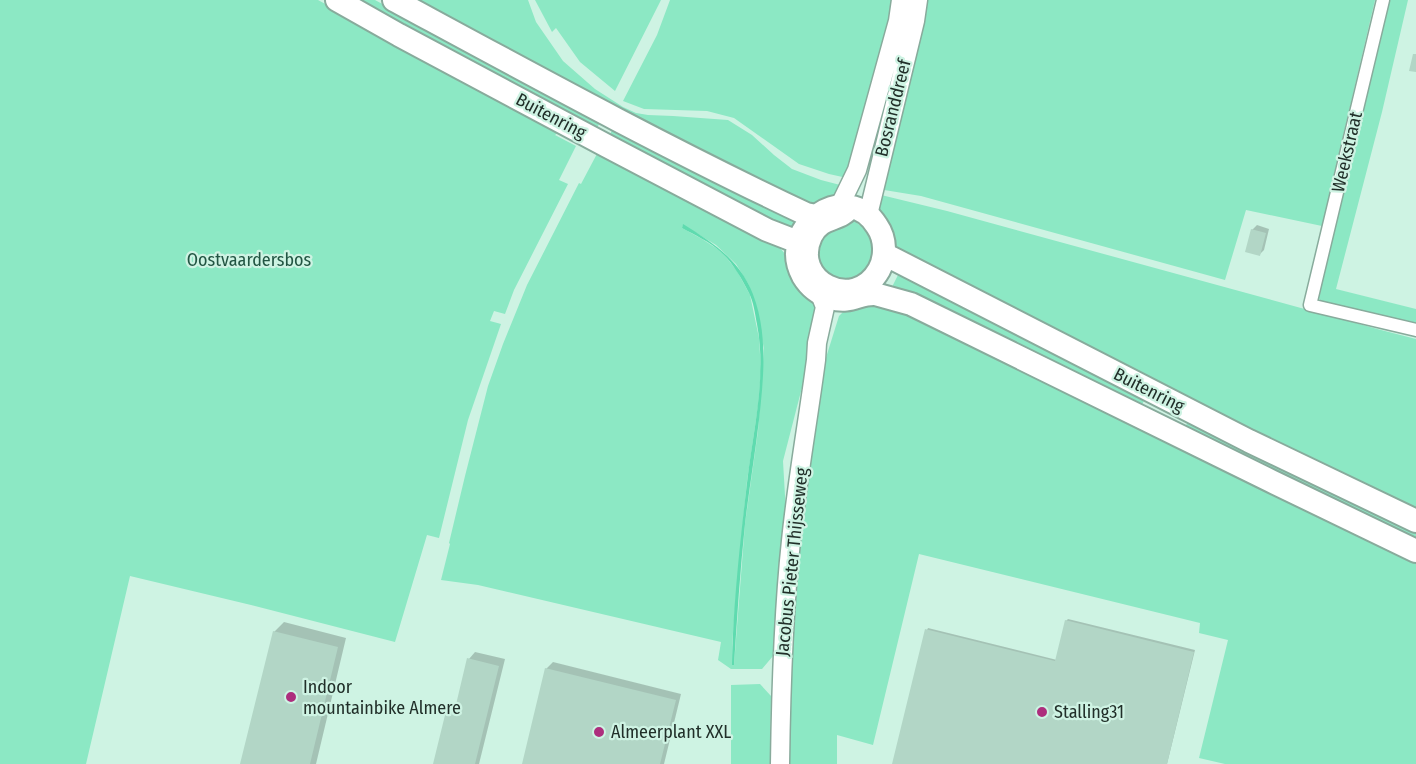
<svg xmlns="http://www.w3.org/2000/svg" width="1416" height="764" font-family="'Fira Sans Condensed',sans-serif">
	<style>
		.green { fill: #8ce8c4; fill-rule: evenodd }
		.water { fill: #5fdbaf }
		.shadow { fill: #0003 }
		.building { fill: #b2d6c6 }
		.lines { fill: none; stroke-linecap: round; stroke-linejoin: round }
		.street-casing { stroke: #88ab9c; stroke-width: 15 }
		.secondary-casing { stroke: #88ab9c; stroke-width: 21 }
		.highway-casing { stroke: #88ab9c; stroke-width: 26 }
		.street { stroke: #fff; stroke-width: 12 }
		.secondary { stroke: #fff; stroke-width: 18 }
		.highway { stroke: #fff; stroke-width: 22 }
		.poi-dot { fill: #ad2e7d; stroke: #cef3e3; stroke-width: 2 }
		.labels { text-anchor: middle; stroke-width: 4.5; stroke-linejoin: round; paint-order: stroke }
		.street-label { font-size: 18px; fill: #212f29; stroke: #cef3e3 }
		.park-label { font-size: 18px; fill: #225543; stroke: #cef3e3 }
		.poi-label { font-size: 18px; fill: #212f29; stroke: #cef3e3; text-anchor: start }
	</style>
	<rect width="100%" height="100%" fill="#cef3e3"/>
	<path class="green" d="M0 0H318L559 132 555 135 576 146 559 180 568 184 514 290 505 314 494 311 490 321 501 324 468 420 439 538 427 535 395 642 251 605 130 576 86 764H0Z
		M347 0H375L600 122 594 134Z
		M408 0H528L536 22 563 61 595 89 623 107 636 113 648 115 673 116 728 120 752 135 774 155 792 169 821 180 844 186 840 195 811 207Z
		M535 0H661L615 91 580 62 556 28 552 32Z
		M670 0H898L847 178 829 174 799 164 734 118 707 111 644 109 623 101 657 35Z
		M927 0H1375L1322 226 1246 210 1225 280 921 196 878 189Z
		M1388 0H1408L1382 112 1336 289 1416 309V329L1323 304 1318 297Z
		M614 126 801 218 793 237 607 141Z
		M599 150 735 221 780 248 791 261 815 307 814 324 807 368 783 461 786 513 773 656 762 669H731L718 660 721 642 478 585 441 580 450 544 449 543 465 476 488 386 503 344 527 285 579 183 581 184ZM683 225 716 245 736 264 749 285 764 348 758 431 745 524 734 665H733L732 645 737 584 747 481 758 406 761 371 759 338 750 295 737 271 722 252 702 239 682 228Z
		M877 194 947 211 1381 330 1416 339V513L895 251 877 212Z
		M854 221C865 228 874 238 872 252 867 295 806 280 821 243 823 239 825 234 829 232 834 228 841 229 847 226 849 225 852 223 854 221Z
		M901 269 1008 322 1063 359 1145 399 1139 410 892 287Z
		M864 301 900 307 1416 560V764H1225L1199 758 1228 640 1199 633 1200 623 919 554 873 745 837 735V764H787L788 662 802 508 824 364 839 316 844 311Z
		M1189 419 1416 529V545L1183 432Z
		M760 684 771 696 770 764H731V685Z"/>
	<path class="water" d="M683 224C710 241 734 256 749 285 769 327 764 375 759 420 755 455 749 489 745 524 740 571 737 618 734 665H732C733 605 740 543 747 483 753 430 767 378 757 324 755 314 754 303 749 293 742 279 733 263 721 252 710 242 695 235 682 228Z"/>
	<path class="shadow" d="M1257 225 1269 229 1264 250 1260 254 1252 230Z
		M1068 619 1195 650 1167 764H894L927 630 928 628 1057 660 1066 621Z
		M284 622 346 638 316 764H242L274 632Z
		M475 652 505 659 479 764H435L448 711 454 705H457L469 659Z
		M553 662 681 694 664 764H523L546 669Z"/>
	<path class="building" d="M1413 54H1416V72L1409 71Z
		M1251 229 1266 233 1260 256 1245 252Z
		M1065 620 1194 652 1167 764H892L925 629 1055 661Z
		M273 631 338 647 310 764H240Z
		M467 658 499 666 475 764H433L446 711 454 713Z
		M545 668 676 700 660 764H522Z"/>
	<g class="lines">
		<defs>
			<path id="street" d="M1383 0 1310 305 1416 330"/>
			<path id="secondary" d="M836 207 841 203 857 170 898 21 901 0
				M868 215 915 21 918 0
				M780 764C781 690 783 615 791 541 797 481 808 421 816 360L817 343 825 307 820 294"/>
			<path id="highway" d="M337 0 399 35 607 146 767 230 798 242 803 247 807 253
				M394 0C531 74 666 148 806 214L816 216
				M850 207C840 222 821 215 811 236 790 281 854 314 879 270 886 257 886 239 877 226 848 178 776 226 803 276 809 286 819 294 831 298 851 304 859 293 875 294L911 304 1271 481 1416 551
				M884 254 1249 441 1416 521"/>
		</defs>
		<use href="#street" class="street-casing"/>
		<use href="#secondary" class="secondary-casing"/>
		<use href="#highway" class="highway-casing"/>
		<use href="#street" class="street"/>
		<use href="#secondary" class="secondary"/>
		<use href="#highway" class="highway"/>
	</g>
	<g class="poi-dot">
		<circle cx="291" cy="697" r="6"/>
		<circle cx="1042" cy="712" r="6"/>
		<circle cx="599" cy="732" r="6"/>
	</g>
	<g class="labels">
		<g class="street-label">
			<text transform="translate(893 108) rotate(-76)" y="6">Bosranddreef</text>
			<text transform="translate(551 116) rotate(28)" y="6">Buitenring</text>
			<text transform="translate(1347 152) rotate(-77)" y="6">Weekstraat</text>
			<text transform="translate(1149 390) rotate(27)" y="6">Buitenring</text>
			<text transform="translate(792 562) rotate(-84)" y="6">Jacobus Pieter Thijsseweg</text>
		</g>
		<g class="park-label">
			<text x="249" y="266">Oostvaardersbos</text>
		</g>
		<g class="poi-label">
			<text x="303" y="693">Indoor<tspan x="303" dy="21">mountainbike Almere</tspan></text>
			<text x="1054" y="718">Stalling31</text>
			<text x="611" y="738">Almeerplant XXL</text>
		</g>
	</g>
</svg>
